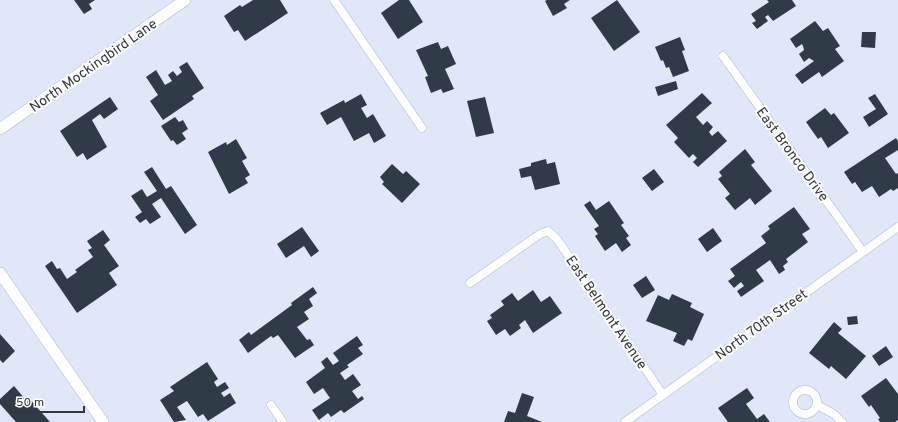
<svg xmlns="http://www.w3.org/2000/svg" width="898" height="422" font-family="Overpass,sans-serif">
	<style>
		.building { fill: #2f3c47 }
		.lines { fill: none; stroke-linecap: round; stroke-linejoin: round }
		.minor-casing { stroke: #b2b9cb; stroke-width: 9 }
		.tertiary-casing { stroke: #b2b9cb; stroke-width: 12 }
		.minor { stroke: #fff; stroke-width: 8 }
		.tertiary { stroke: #fff; stroke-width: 11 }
		.labels { text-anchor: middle; stroke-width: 4; stroke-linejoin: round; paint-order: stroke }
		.street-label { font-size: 14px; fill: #33363d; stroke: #fff }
	</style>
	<rect width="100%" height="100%" fill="#dfe7f9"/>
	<path class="building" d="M74 0H95L89 4 92 9 84 14Z
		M253 0H280L288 13 245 41 238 30 234 32 224 16 240 5 242 7Z
		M399 0H409L423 22 398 39 381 13Z
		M547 0H570L564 4 567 8 553 16 545 1Z
		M617 0 640 32 614 51 591 18Z
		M767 0H792L796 6 773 21 768 15 765 17 768 21 757 29 752 23 756 21 751 14 769 2Z
		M815 21 823 31 828 28 840 46 835 49 844 61 822 77 819 72 802 84 795 75 814 61 809 58 804 62 799 54 804 50 803 46 802 44 796 48 790 39Z
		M862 32H876L875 48 861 47Z
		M680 37 685 50 682 51 689 71 673 77 669 67 666 68 663 60 661 61 655 47Z
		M438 42 441 49 448 46 456 64 445 69 454 89 443 93 441 89 431 93 425 77 428 76 416 50Z
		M187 62 204 88 192 96 194 99 163 120 150 101 158 95 146 77 156 70 165 85 172 81 168 75 173 71 177 76 182 72 179 67Z
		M676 81 678 89 658 96 655 87Z
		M702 93 712 103 696 117 703 125 707 121 713 127 709 132 712 136 718 131 727 141 698 167 693 162 697 158 693 154 689 158 674 142 678 138 666 125Z
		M361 94 367 105 361 108 367 118 373 114 386 136 374 143 369 133 354 141 341 117 327 125 320 113 344 100 345 103Z
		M875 94 888 114 869 127 863 117 876 109 868 98Z
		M110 97 118 109 104 119 100 114 92 120 107 147 87 160 83 153 77 157 60 131Z
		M485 97 494 133 476 137 467 101Z
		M825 108 831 115 834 113 849 133 828 148 821 137 818 139 806 122Z
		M175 117 179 122 183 120 188 129 182 133 186 139 177 145 173 140 171 141 161 126Z
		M896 138 898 141V150L885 158 896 174 898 173V188L893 191 891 189 879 197 872 186 862 192 855 182 852 184 844 172Z
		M236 139 247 158 242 161 250 175 245 178 248 183 229 194 208 152 226 142 227 145Z
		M745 149 755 162 751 165 772 191 755 205 750 198 735 210 725 198 730 194 718 179 722 176 719 172Z
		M546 159 547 164 555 162 560 184 535 190 531 176 521 178 519 169 531 166V163Z
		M392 164 403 174 406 171 420 184 402 203 382 184 384 182 380 177Z
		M152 167 166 189 171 186 197 225 185 234 161 198 152 204 161 217 150 224 146 219 140 223 135 217 142 212 131 196 142 189 147 197 157 191 144 172Z
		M654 169 664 182 652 191 642 178Z
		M590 201 596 210 609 201 624 223 621 225 629 236 626 238 631 245 622 252 616 243 605 251 595 236 598 234 594 229 599 226 584 205Z
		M794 207 810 229 802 234 808 242 786 259 788 262 783 266 785 270 779 274 770 260 756 270 764 281 741 297 737 291 744 286 741 282 734 288 728 281 735 276 730 269 766 243 761 236 770 229 768 226Z
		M302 227 319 251 311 257 304 246 286 258 277 244Z
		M713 228 722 241 707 252 698 239Z
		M103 230 110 240 104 245 119 266 109 273 117 285 77 313 45 266 52 261 57 269 60 268 67 279 77 272 75 270 93 257 88 250 92 248 87 241Z
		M646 276 655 290 642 298 633 285Z
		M313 287 317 293 309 299 313 306 304 312 309 319 297 327 307 340 310 339 314 345 295 358 278 335 273 338 271 336 248 353 239 340 249 332 251 335 292 305 291 303Z
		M533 290 541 302 550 296 562 313 533 333 525 320 519 325 521 328 510 336 505 329 496 335 487 321 492 318 490 315 504 305 501 301 512 293 518 301Z
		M672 294 692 303 690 307 704 314 692 341 688 339 684 346 673 341 677 333 646 321 658 295 669 300Z
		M857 316 858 324 848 325 847 317Z
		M834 322 842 329 838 333 866 356 846 379 831 366 829 369 809 353Z
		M0 334 15 351 3 363 0 360Z
		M357 336 363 345 358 348 363 354 347 365 349 367 340 373 345 380 353 374 361 385 352 391 358 399 362 396 364 399 344 413 341 410 331 417 328 413 319 420 312 410 330 398 323 388 314 394 306 382 325 368 321 362 327 357 333 365 339 361 333 353Z
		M886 346 893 357 879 366 872 356Z
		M207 362 218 379 214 382 217 387 225 382 229 388 221 393 224 397 230 393 236 403 208 421 203 414 198 417 187 401 177 407 186 420 174 422 160 400 174 391 170 387Z
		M886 378 898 394V420L895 422H880L878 419 880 418 871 405 869 407 861 396Z
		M14 386 25 399 28 397 50 422H16L0 404V399Z
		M747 388 754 398 746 404 757 419 764 414 770 422H728L718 408Z
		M522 393 534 397 527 416 542 422H504L508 411 515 413Z"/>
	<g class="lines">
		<defs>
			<path id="minor" d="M334 0 422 128
				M723 56 863 252
				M470 283 540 234 548 231 557 239 663 395
				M793 402a12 12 0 1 1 24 0a12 12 0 1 1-24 0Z
				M271 405 283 422
				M817 405 834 414 842 422
				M625 422 898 227"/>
			<path id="tertiary" d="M0 129 185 0
				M0 273 103 422"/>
		</defs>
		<use href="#minor" class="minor-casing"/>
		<use href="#tertiary" class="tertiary-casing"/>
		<use href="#minor" class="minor"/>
		<use href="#tertiary" class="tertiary"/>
	</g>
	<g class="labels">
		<g class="street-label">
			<text transform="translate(93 65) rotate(-35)" y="5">North Mockingbird Lane</text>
			<text transform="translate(793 154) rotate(54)" y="5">East Bronco Drive</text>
			<text transform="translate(607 312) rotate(56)" y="5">East Belmont Avenue</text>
			<text transform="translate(761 324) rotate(-36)" y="5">North 70th Street</text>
		</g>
	</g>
	<path d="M10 406v6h74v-6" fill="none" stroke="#33363d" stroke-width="2"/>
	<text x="16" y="406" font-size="12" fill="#33363d" stroke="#ffffff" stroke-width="3" paint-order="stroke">50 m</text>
</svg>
